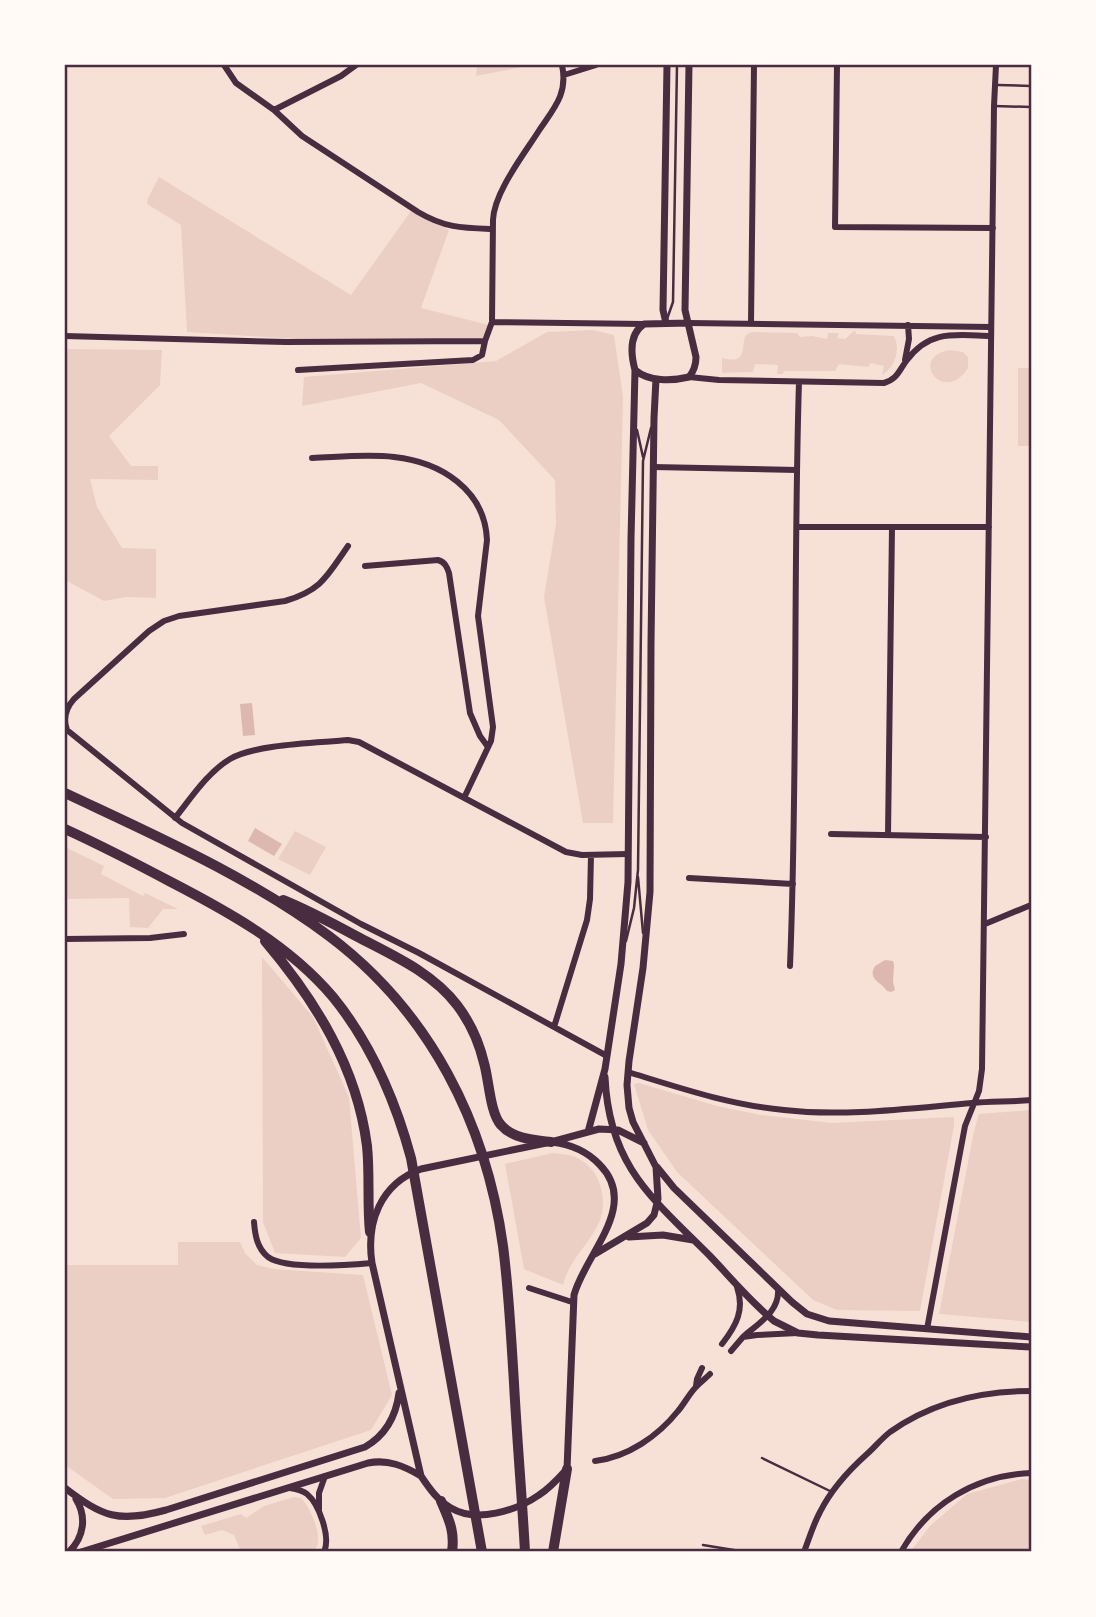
<svg xmlns="http://www.w3.org/2000/svg" width="1096" height="1617" font-family="Helvetica,sans-serif">
	<style>
		.green { fill: #ebcfc5 }
		.water { fill: #dcb8b0 }
		.lines { fill: none; stroke-linecap: round; stroke-linejoin: round }
		.service { stroke: #4a2c40; stroke-width: 2.5 }
		.minor { stroke: #4a2c40; stroke-width: 6 }
		.tertiary { stroke: #4a2c40; stroke-width: 7 }
		.primary { stroke: #4a2c40; stroke-width: 10 }
		.neatline { fill: none; stroke: #4a2c40; stroke-width: 2.5 }
	</style>
	<rect width="100%" height="100%" fill="#f7e1d7"/>
	<path class="green" d="M477 65H533L476 76Z
		M159 177 351 295 411 211 449 230 421 308 489 325 484 338 297 339 187 332 181 225 147 204 148 198Z
		M593 330 614 335 623 397 613 823H583L544 597 556 524 555 480 499 420 421 383 302 406 304 377 496 361 547 332Z
		M855 330 856 334 894 336C901 349 895 368 882 375L884 366 871 363 868 367 839 364 835 371H784L783 374H777L778 365 755 364 753 372 722 373V358C751 366 739 342 747 334 748 333 751 333 752 332L797 333 800 337 812 336 827 339 828 333H839L837 338 845 339Z
		M65 349 162 350 160 385 109 436 131 466H158V480L90 479 97 507 122 548 156 549V598L126 597 104 601 65 580Z
		M950 350 963 352 968 357V368C944 406 907 357 950 350Z
		M1018 368H1031V446H1018Z
		M295 831 326 847 310 875 278 859Z
		M65 847 104 866 101 874 143 896 145 893 178 909H163L148 928 130 927 129 898 65 899Z
		M262 957 313 1017 349 1097 361 1238 345 1257 275 1253 263 1222Z
		M639 1083 717 1106 761 1115 832 1123 954 1117V1126L920 1311 837 1310 813 1300 677 1172 648 1130 634 1084Z
		M1031 1110V1322L939 1314 974 1131 979 1114Z
		M553 1153C560 1154 568 1154 575 1157 600 1167 609 1199 599 1223 588 1246 570 1258 563 1285L524 1269 505 1164Z
		M178 1242H240L245 1253 257 1265 274 1269 363 1275 392 1395 371 1430 165 1498 113 1499 65 1465V1265H178Z
		M1022 1479 1031 1480V1552H910L930 1526 967 1494Z
		M294 1497 301 1498C309 1505 320 1531 318 1542 317 1548 316 1548 312 1552H241L234 1535 222 1530 205 1535 201 1526 241 1514 246 1518 264 1506Z"/>
	<path class="water" d="M252 703 255 735 243 736 240 704Z
		M255 828 282 844 274 856 248 841Z
		M885 960 893 961 894 965 893 982 895 990 891 992 887 991C881 981 867 980 875 966Z"/>
	<g class="lines">
		<path class="service" d="M998 85 1031 86
			M994 106 1031 107
			M667 319 673 302 677 65
			M637 430 643 457
			M638 877 643 933
			M626 941 634 908 638 870 643 461 651 428
			M762 1458 832 1492
			M703 1545 746 1552"/>
		<path class="minor" d="M224 65 236 83 274 110 302 136 418 212C445 228 462 228 493 229
			M837 65 835 227 993 228
			M564 75 596 65
			M274 110 341 76 356 65
			M492 322 644 324
			M689 323 991 327
			M751 323 754 65
			M65 336 286 342 485 341 492 322 493 220C494 192 525 153 540 129 555 107 568 93 562 65
			M905 360 909 339 908 325
			M298 370 473 360 482 355 485 341
			M689 377 719 380 884 383C898 379 899 370 907 360 930 329 956 335 991 336
			M312 458C339 457 367 454 394 457 441 462 485 490 487 540L478 616 493 727 491 741 464 798
			M653 467 797 470
			M797 527H989
			M348 546C327 576 322 590 285 601L179 616 164 621 149 631 74 699C66 708 63 719 67 730L182 823 361 924 419 953 607 1056
			M365 566 438 560C445 562 447 567 449 573L470 713 480 736 488 747
			M175 818C191 798 208 772 230 759 255 744 318 743 348 740L359 742 566 852 582 855 628 854
			M831 834 986 837
			M888 835 892 527
			M689 878 793 884
			M985 924 1031 905
			M65 939 150 938 184 934
			M790 966C798 771 793 576 799 382
			M554 1027 587 920 590 899 591 855
			M628 1072C680 1088 730 1105 784 1110 844 1117 912 1108 972 1103 992 1101 1012 1102 1031 1100
			M254 1222C255 1235 257 1248 268 1257 286 1270 349 1265 372 1263
			M529 1288 572 1302
			M927 1329 965 1126 979 1091 982 1069 994 106 996 65
			M744 1336C759 1323 780 1311 778 1289
			M722 1344C736 1326 745 1310 737 1287
			M731 1351 743 1337 757 1335 798 1333
			M696 1386 697 1379 702 1368
			M595 1461C628 1457 658 1436 678 1411 685 1403 690 1392 698 1385 702 1381 706 1378 710 1374
			M290 1488C296 1489 302 1490 307 1494 319 1504 331 1537 324 1552
			M319 1510V1493L325 1476
			M804 1552C809 1539 813 1525 820 1512 831 1490 848 1471 867 1454 875 1447 881 1439 890 1432 931 1403 981 1391 1031 1391
			M901 1552C928 1504 976 1475 1031 1473"/>
		<path class="tertiary" d="M666 323 663 310 667 65
			M635 370C649 382 672 381 689 377 694 371 696 365 696 357L685 310 689 65
			M605 1077C609 1166 652 1198 710 1256 731 1278 751 1302 774 1321L798 1333 818 1335 1031 1347
			M588 1132 605 1069 621 964 628 882 631 539 635 370C631 355 629 334 644 324L689 323
			M551 1142C570 1144 587 1151 600 1165 640 1206 585 1254 574 1295L567 1469C558 1479 550 1488 539 1495 516 1511 476 1523 451 1508 438 1501 429 1488 421 1476L372 1263C366 1223 380 1184 421 1169L551 1142 599 1129 618 1130 644 1143
			M657 1167 674 1188 792 1302 807 1314 829 1321 1031 1337
			M629 1237 663 1235 693 1240
			M595 1254 647 1223 654 1215 658 1199 656 1167 633 1122 629 1108 627 1085 629 1061 643 968 650 892 651 644 654 418 656 379
			M65 1488C103 1517 118 1523 166 1510L365 1447C386 1435 396 1416 399 1393
			M69 1552C84 1537 87 1517 76 1499
			M81 1552 368 1463C388 1459 404 1466 421 1476"/>
		<path class="primary" d="M65 793C154 835 250 877 329 936 430 1012 486 1123 503 1246 509 1292 511 1337 514 1383 517 1440 522 1496 525 1552
			M65 829C100 845 135 863 169 881 229 912 289 945 333 997 372 1045 395 1099 411 1158L482 1552
			M283 900C308 910 332 923 356 936 392 955 432 972 457 1005 470 1022 479 1042 484 1063 489 1080 490 1113 501 1125 513 1139 535 1140 551 1142
			M265 941C315 1000 357 1067 367 1146 370 1175 367 1204 370 1232
			M441 1501C449 1520 455 1531 452 1552
			M553 1552 567 1469"/>
	</g>
	<rect width="1096" height="1617" fill="none" stroke="#fffaf5" stroke-width="133"/>
	<rect x="66" y="66" width="964" height="1484" class="neatline"/>
</svg>
